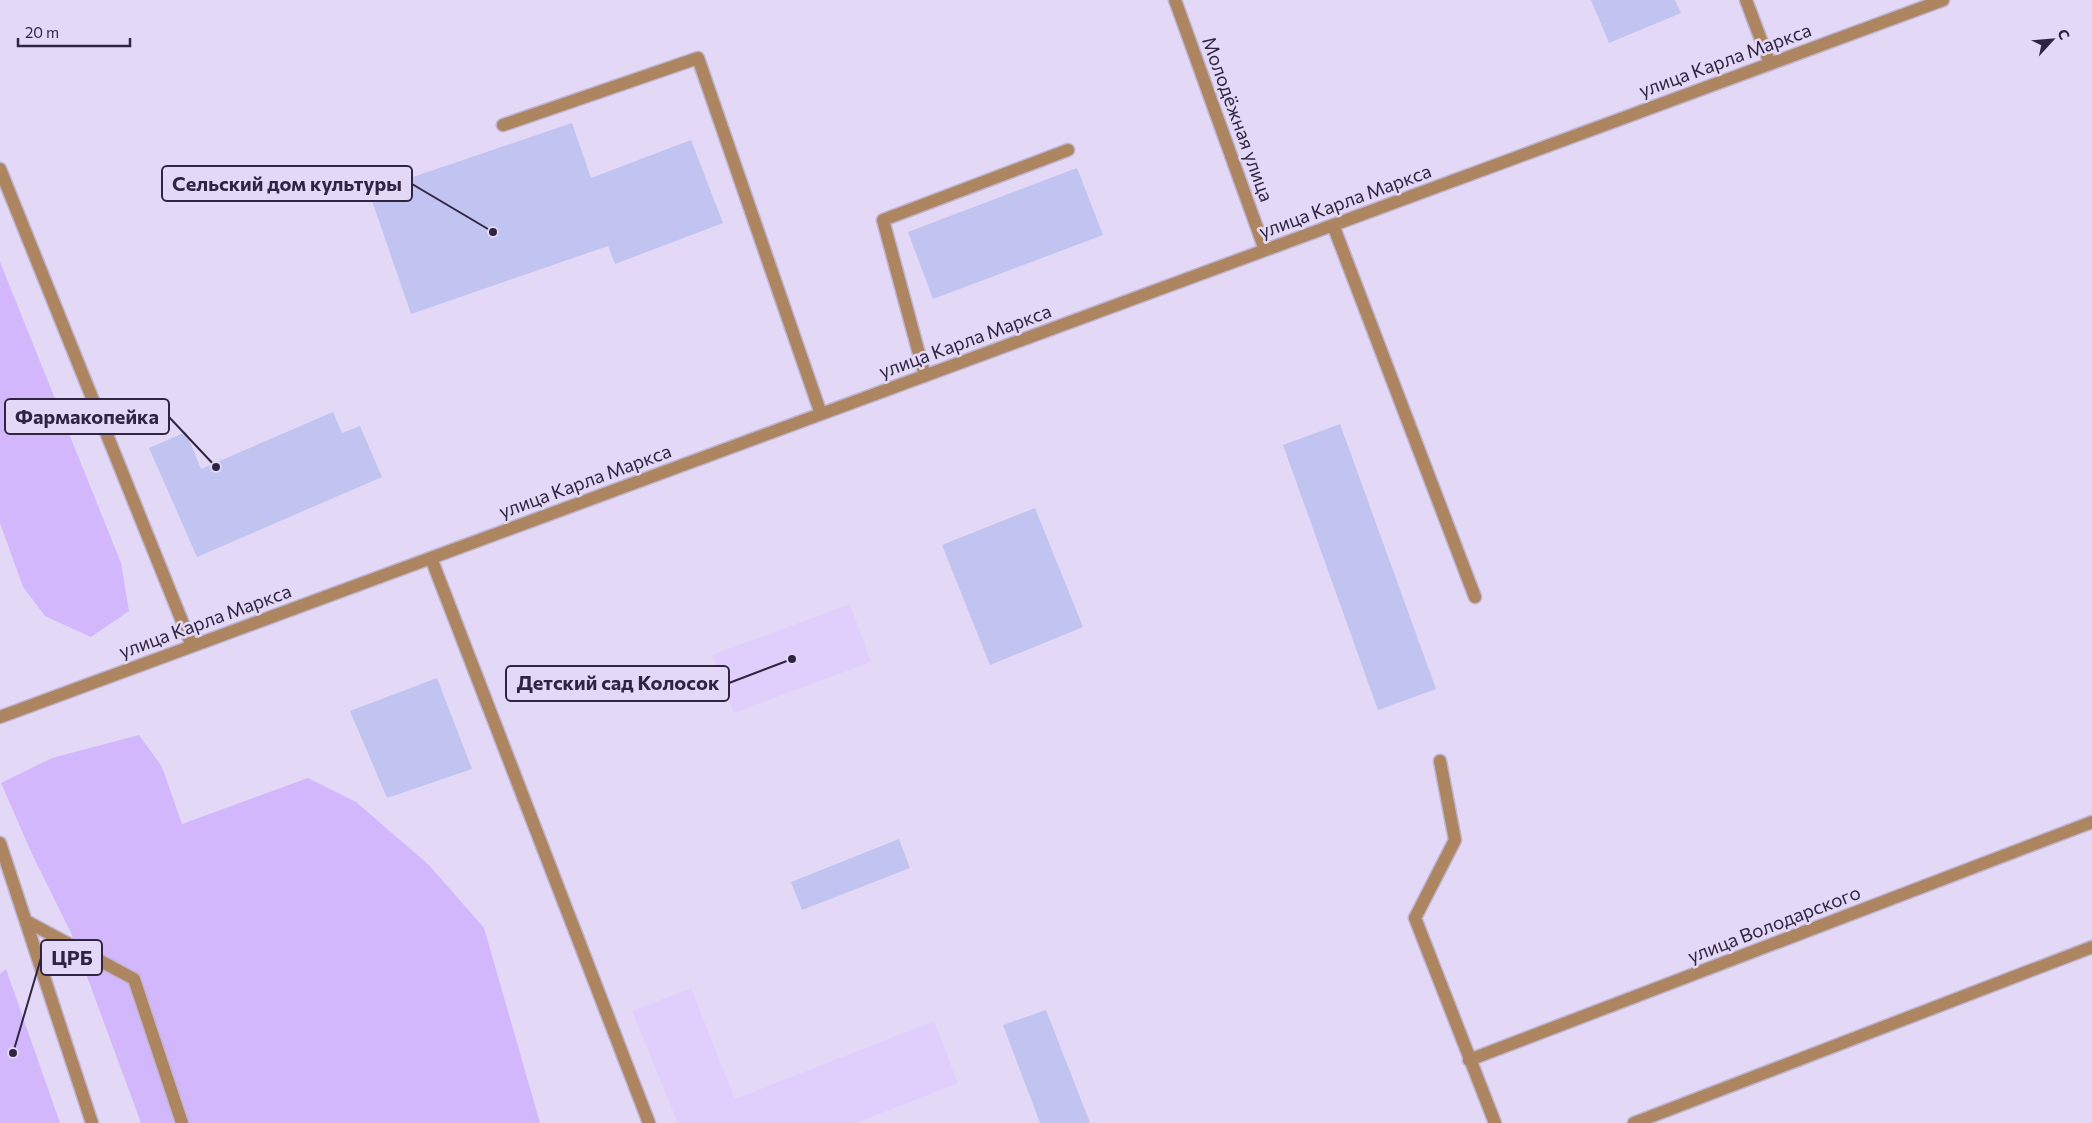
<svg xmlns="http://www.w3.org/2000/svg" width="2092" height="1123" font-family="Commissioner,sans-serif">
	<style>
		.built { fill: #e0cefd }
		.green { fill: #d3b7fd }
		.building { fill: #c1c3f1 }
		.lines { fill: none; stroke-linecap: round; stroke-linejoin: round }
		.minor-casing { stroke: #bfb5d2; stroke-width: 15 }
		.minor { stroke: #ae8561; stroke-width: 12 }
		.labels { text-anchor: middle; stroke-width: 5; stroke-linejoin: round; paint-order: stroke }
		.street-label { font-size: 19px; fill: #302540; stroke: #e3d9f6 }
		.leader { fill: none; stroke: #302540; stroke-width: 2 }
		.callout-dot { fill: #302540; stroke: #e3d9f6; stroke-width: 2 }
		.callout { fill: #e3d9f6; stroke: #302540; stroke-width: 2 }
		.callout-label { font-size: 20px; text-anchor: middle; font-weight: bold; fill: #302540 }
	</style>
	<rect width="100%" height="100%" fill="#e3d9f6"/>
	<path class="built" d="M850 604 871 662 734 713 712 655Z
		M691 988 735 1099 934 1021 958 1083 856 1123H675L677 1121 632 1011Z"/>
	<path class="green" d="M0 262 121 563 129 611 91 637 45 616 23 587 0 523Z
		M139 735 162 767 182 824 308 778 356 802 429 865 484 928 540 1123H141L71 933 32 854 1 783 52 758Z
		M6 969 60 1123H0V974Z"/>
	<path class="building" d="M1591 0H1675L1681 13 1609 43Z
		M572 123 591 178 691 140 723 223 615 264 608 246 411 314 369 192Z
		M1077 168 1103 235 933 299 908 232Z
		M333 412 342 433 360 426 382 477 197 557 149 448 186 432 201 469Z
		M1340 424 1436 689 1378 710 1283 445Z
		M1035 508 1083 627 990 665 942 545Z
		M437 678 472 769 387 798 350 711Z
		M899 839 910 868 802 910 791 882Z
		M1046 1010 1090 1123H1040L1003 1025Z"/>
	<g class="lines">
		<defs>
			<path id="minor" d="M1175 0 1265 250
				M1746 0 1770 64
				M503 125 698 58 821 414
				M0 169 192 646
				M1333 225 1475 597
				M925 376 883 220 1068 150
				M431 558 649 1123
				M0 717 1943 0
				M1440 761 1455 840 1415 918 1495 1123
				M0 843 92 1123
				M26 921 134 979 182 1123
				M1469 1060 2092 822
				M1634 1123 2092 947"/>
		</defs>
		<use href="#minor" class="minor-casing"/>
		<use href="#minor" class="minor"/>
	</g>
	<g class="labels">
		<g class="street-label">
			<text transform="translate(1725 60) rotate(-20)" y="7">улица Карла Маркса</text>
			<text transform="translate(1238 119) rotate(70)" y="7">Молодёжная улица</text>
			<text transform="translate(1345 201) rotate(-20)" y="7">улица Карла Маркса</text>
			<text transform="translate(965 341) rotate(-20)" y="7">улица Карла Маркса</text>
			<text transform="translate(585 481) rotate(-20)" y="7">улица Карла Маркса</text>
			<text transform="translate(205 621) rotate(-20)" y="7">улица Карла Маркса</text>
			<text transform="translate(1774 924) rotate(-21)" y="7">улица Володарского</text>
		</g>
	</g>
	<path class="leader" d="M493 232L412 184M216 467L169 417M792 659L729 683M13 1053L41 958"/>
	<g class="callout-dot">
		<circle cx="493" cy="232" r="5"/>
		<circle cx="216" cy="467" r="5"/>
		<circle cx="792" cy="659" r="5"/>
		<circle cx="13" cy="1053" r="5"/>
	</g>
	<g class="callout">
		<rect x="162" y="166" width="250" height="35" rx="5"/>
		<rect x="5" y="399" width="164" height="35" rx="5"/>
		<rect x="506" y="666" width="223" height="35" rx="5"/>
		<rect x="41" y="940" width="61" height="35" rx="5"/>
	</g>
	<g class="callout-label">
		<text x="287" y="191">Сельский дом культуры</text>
		<text x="87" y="424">Фармакопейка</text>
		<text x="618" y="690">Детский сад Колосок</text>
		<text x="72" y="965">ЦРБ</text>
	</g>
	<g transform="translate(2052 40) rotate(64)" stroke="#e3d9f6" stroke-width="4" paint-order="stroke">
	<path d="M0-4L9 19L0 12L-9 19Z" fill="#302540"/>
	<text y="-8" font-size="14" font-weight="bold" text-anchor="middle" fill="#302540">С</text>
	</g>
	<path d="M18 38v8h112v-8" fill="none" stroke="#302540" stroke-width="2.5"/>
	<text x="25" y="38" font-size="15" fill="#302540" stroke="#e3d9f6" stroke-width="4" paint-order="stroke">20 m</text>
</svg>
